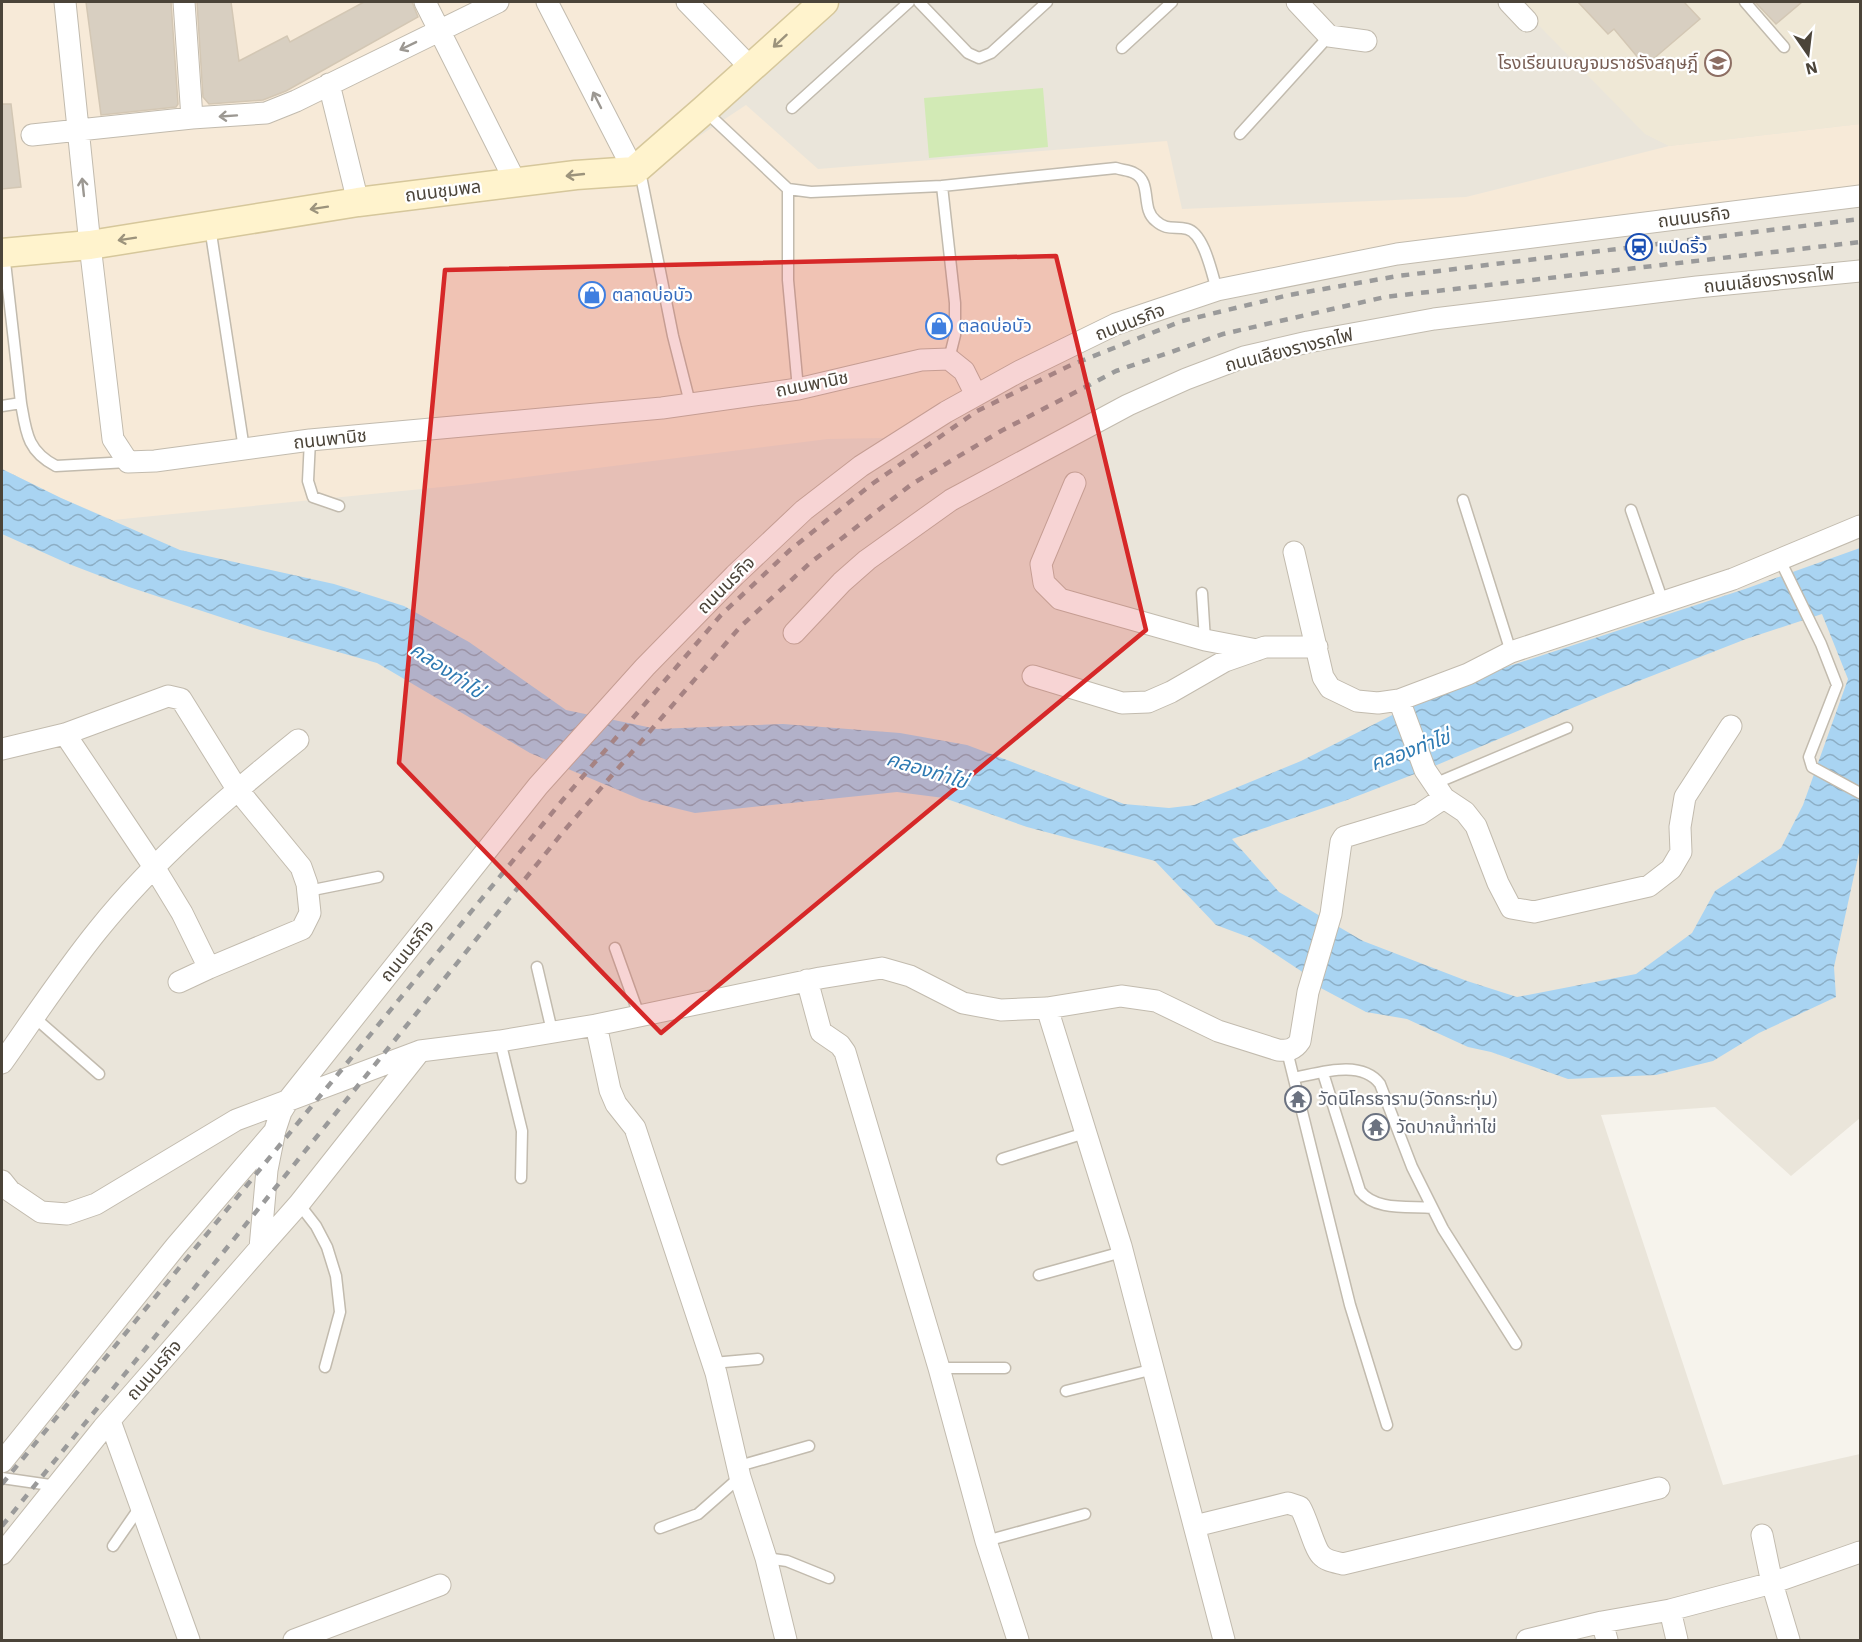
<svg xmlns="http://www.w3.org/2000/svg" width="1862" height="1642" font-family="'IBM Plex Sans','Noto Sans Thai',sans-serif">
	<style>
		.residential { fill: #eae5da }
		.commercial { fill: #f7ead8 }
		.education { fill: #efe8d6 }
		.green { fill: #d2eab5 }
		.water { fill: url(#water-waves); fill-rule: evenodd }
		.building { fill: #d8cfc1; stroke: #d3c7b4; stroke-width: 1.5 }
		.lines { fill: none; stroke-linecap: round; stroke-linejoin: round }
		.lane-casing { stroke: #c2bbae; stroke-width: 13 }
		.street-casing { stroke: #c2bbae; stroke-width: 23 }
		.secondary-casing { stroke: #d6c79b; stroke-width: 31 }
		.lane { stroke: #fff; stroke-width: 10 }
		.street { stroke: #fff; stroke-width: 21 }
		.secondary { stroke: #fff3cd; stroke-width: 28 }
		.rail { stroke: #9a9a9a; stroke-width: 4.5; stroke-dasharray: 8 8; stroke-linecap: butt }
		.oneway { stroke: #9c937c }
		.oneway2 { stroke: #9c9892 }
		.marked { fill: #d62828; fill-opacity: 0.2; stroke: #d62828; stroke-width: 4.5; stroke-linejoin: round }
		.labels { text-anchor: middle; stroke-width: 4.5; stroke-linejoin: round; paint-order: stroke }
		.education-label { font-size: 18px; fill: #785e54; stroke: #fff; text-anchor: end }
		.street-label { font-size: 18px; fill: #4b4439; stroke: #fff }
		.transit-label { font-size: 18px; fill: #164399; stroke: #fff; text-anchor: start }
		.shop-label { font-size: 18px; fill: #366cbe; stroke: #fff; text-anchor: start }
		.worship-label { font-size: 18px; fill: #5b616d; stroke: #fff; text-anchor: start }
		.water-label { font-size: 20px; font-style: italic; fill: #2e7ab2; stroke: #fff }
	</style>
	<defs>
		<pattern id="water-waves" width="16" height="10" patternUnits="userSpaceOnUse" patternTransform="scale(1.5)"><rect width="16" height="10" fill="#a9d4f2"/><path d="M0 5q4-4 8 0t8 0" fill="none" stroke="#8caec5"/></pattern>
	</defs>
	<rect width="100%" height="100%" fill="#f6f3ec"/>
	<path class="residential" d="M2 2H1860V1118L1791 1176 1715 1107 1601 1115 1723 1485 1860 1454V1640H2Z"/>
	<path class="commercial" d="M2 2H810L636 158 68 240H2Z
		M746 105 818 169 1167 141 1182 209 1466 197 1669 146 1860 124V188L1464 240 1111 317 884 438 828 439 462 485 113 520 61 498 2 469V266L633 180Z"/>
	<path class="education" d="M1516 2H1860V124L1669 146 1645 134Z"/>
	<path class="green" d="M1043 88 1048 147 929 158 924 98Z"/>
	<path class="water" d="M2 469 61 498 180 550 334 584 404 606 469 642 566 710 657 729 783 724 900 733 967 745 1124 804 1169 808 1194 805 1301 761 1424 699 1491 672 1745 589 1860 548V848L1834 967 1836 997 1759 1033 1713 1061 1656 1075 1568 1079 1491 1052 1468 1047 1407 1019 1366 1012 1317 986 1301 971 1251 938 1216 925 1155 861 1027 827 944 798 897 792 695 813 642 800 530 753 377 663 260 630 129 587 69 564 2 534ZM1822 614 1848 679 1803 805 1781 848 1715 891 1692 933 1636 974 1517 997 1467 981 1363 941 1279 892 1232 839 1347 800 1425 770 1608 693 1746 639Z"/>
	<path class="building" d="M86 2H171L178 104 176 107 101 115Z
		M197 2H231L239 61 287 36 290 42 364 2H412L418 17 286 91 263 100 209 104 203 97Z
		M1578 2H1684L1700 19 1645 66 1614 29 1608 34Z
		M1755 2H1802L1776 24Z
		M2 104H11L21 187 2 189Z"/>
	<g class="lines">
		<defs>
			<path id="lane" d="M919 2 968 53 979 58 991 53 1047 2
				M1745 2 1784 47
				M1122 48 1172 2
				M792 108 909 2
				M704 110 788 189 811 192 942 186 1116 168C1121 170 1129 170 1134 173 1153 182 1140 209 1156 221 1167 231 1175 226 1187 229 1204 233 1212 274 1217 290
				M1240 134 1329 36
				M634 171 642 181 673 336 690 403
				M942 186 955 303V335L949 359
				M788 189V280L798 389
				M210 227 244 449
				M21 403C26 432 27 451 56 466L128 462
				M2 406 21 403 4 253
				M310 440 308 481 313 497 339 506
				M1463 500 1511 652
				M1631 510 1663 602
				M1780 560 1821 644 1837 685 1809 757 1812 767 1860 793
				M1202 593 1205 640
				M1434 784 1567 728
				M308 891 378 877
				M615 948 639 1015
				M537 967 552 1031
				M34 1017 99 1074
				M500 1041 522 1131 521 1178
				M1287 1051 1350 1305 1387 1425
				M1323 1073 1360 1191C1375 1211 1409 1206 1432 1208
				M1294 1078C1320 1073 1361 1059 1380 1084L1412 1167 1443 1229 1516 1344
				M1002 1159 1085 1133
				M299 1204 316 1226 327 1247 336 1276 340 1312 325 1367
				M1039 1275 1122 1252
				M713 1363 758 1359
				M939 1368H1005
				M1066 1391 1154 1369
				M739 1466 809 1446
				M2 1478 57 1486
				M660 1528 698 1514 740 1477
				M986 1541 1085 1514
				M113 1546 140 1507
				M766 1558 787 1561 829 1578"/>
			<path id="street" d="M65 2 90 245 113 439 128 462 155 461 310 440 662 408 798 389 921 360 949 359 964 371 976 395
				M184 2 192 118
				M425 2 516 183
				M547 2 634 171
				M687 2 751 68
				M1297 2 1329 36 1366 41
				M1509 2 1527 21
				M329 84 358 202
				M32 135 192 118 266 113 296 101 498 2
				M1075 483 1041 564 1044 583 1060 599 1205 640 1257 650
				M1294 552 1323 677 1330 688 1357 701 1378 703 1399 700 1468 674 1511 652 1733 579 1860 526
				M794 633 842 582 867 560 951 500 1128 405 1186 379 1244 357 1308 342 1434 319 1697 287 1860 271
				M1033 676 1122 703 1148 702 1171 692 1225 661 1265 647H1317
				M1399 700 1425 770 1444 798 1465 812 1476 826 1498 883 1511 908 1534 912 1649 886 1671 869 1681 852 1680 827 1685 797 1731 726
				M65 734 154 867 182 913 209 968
				M2 749 65 734 168 696 181 699 237 789 301 867 307 884 310 913 302 929 209 968 179 982
				M807 980 821 1032 840 1045 845 1052 939 1368 986 1541 1018 1640
				M1047 1008 1121 1246 1224 1640
				M596 1025 610 1090 616 1104 635 1128 716 1373 740 1477 766 1558 786 1640
				M2 1063C33 1019 64 972 98 930 156 858 226 798 298 740
				M2 1181 10 1191 41 1212 67 1214 96 1204 236 1120 420 1051 500 1041 596 1025 820 978 882 968 910 976 963 1003 1001 1010 1047 1008 1121 996 1156 1001 1218 1031 1278 1050C1288 1051 1294 1050 1300 1041L1308 992 1331 914 1341 842 1344 837 1420 814 1444 798
				M260 1248 299 1204 420 1051
				M110 1421 189 1640
				M2 1462 176 1246 273 1133
				M1195 1526 1288 1503 1300 1507C1307 1518 1314 1548 1321 1555 1326 1561 1335 1562 1343 1564L1659 1488
				M1762 1535 1772 1583 1789 1640
				M2 1554 103 1428 260 1248 267 1170 275 1130 281 1112 289 1099 538 786 645 667 735 575 804 510 861 466 946 412 1020 371 1116 324 1217 290 1397 254 1860 196
				M1670 1610 1677 1640
				M1602 1622 1607 1640
				M294 1640 440 1585
				M1527 1640 1602 1622 1670 1610 1772 1583 1860 1552"/>
			<path id="secondary" d="M2 253 90 245 358 202 576 175 634 171 704 110 824 2"/>
		</defs>
		<use href="#lane" class="lane-casing"/>
		<use href="#street" class="street-casing"/>
		<use href="#secondary" class="secondary-casing"/>
		<use href="#lane" class="lane"/>
		<use href="#street" class="street"/>
		<use href="#secondary" class="secondary"/>
		<path class="rail" d="M2 1484 561 802 721 615 790 550 872 484 977 411 1071 365 1182 321 1289 295 1398 276 1860 219
			M2 1526 563 832 740 627 810 563 912 484 1001 431 1116 371 1223 334 1385 297 1860 242"/>
	</g>
	<defs><path id="oneway-shaft" d="M-6 0H5M1.5-3L5.5 0L1.5 3" fill="none" stroke-width="1.6" stroke-linecap="round" stroke-linejoin="round" transform="scale(1.5)"/></defs>
	<g class="oneway">
		<use href="#oneway-shaft" transform="translate(780 41) rotate(137)"/>
		<use href="#oneway-shaft" transform="translate(575 175) rotate(174)"/>
		<use href="#oneway-shaft" transform="translate(319 208) rotate(171)"/>
		<use href="#oneway-shaft" transform="translate(127 239) rotate(171)"/>
	</g>
	<g class="oneway2">
		<use href="#oneway-shaft" transform="translate(408 46) rotate(154)"/>
		<use href="#oneway-shaft" transform="translate(597 100) rotate(-117)"/>
		<use href="#oneway-shaft" transform="translate(228 116) rotate(176)"/>
		<use href="#oneway-shaft" transform="translate(83 187) rotate(-96)"/>
	</g>
	<path class="marked" d="M1056 256 1146 630 661 1033 399 763 445 270Z"/>
	<defs>
		<symbol id="school-ring" viewBox="-11 -11 22 22"><circle r="9.5" fill="#fff" stroke="#8d6e63" stroke-width="1.5"/><path d="M0-5L7-2L0 1L-7-2ZM-4 1L0 2.5L4 1V4Q0 6-4 4Z" fill="#8d6e63"/></symbol>
		<symbol id="station-ring" viewBox="-11 -11 22 22"><circle r="9.5" fill="#fff" stroke="#1a4fb4" stroke-width="1.5"/><path d="M-3-6H3Q5-6 5-4V2Q5 4 3 4L4.5 6H3L1.5 4h-3L-3 6H-4.5L-3 4Q-5 4-5 2V-4Q-5-6-3-6ZM-3.5-4v3h7v-3ZM-3.5 1v1.5H-2V1ZM2 1v1.5H3.5V1Z" fill="#1a4fb4"/></symbol>
		<symbol id="shop-ring" viewBox="-11 -11 22 22"><circle r="9.5" fill="#fff" stroke="#3f7fe0" stroke-width="1.5"/><path d="M-5-2.5h2.3a2.7 3.5 0 0 1 5.4 0H5L5.5 6h-11ZM-1.5-2.5h3a1.5 2.3 0 0 0-3 0Z" fill="#3f7fe0"/></symbol>
		<symbol id="temple-ring" viewBox="-11 -11 22 22"><circle r="9.5" fill="#fff" stroke="#6b7280" stroke-width="1.5"/><path d="M0-6L5-2H3V0L6.5 2.5H4V6H1.5V3h-3V6H-4V2.5H-6.5L-3 0V-2H-5Z" fill="#6b7280"/></symbol>
	</defs>
	<g fill-rule="evenodd">
		<use href="#school-ring" x="1703" y="48" width="30" height="30"/>
		<use href="#station-ring" x="1624" y="232" width="30" height="30"/>
		<use href="#shop-ring" x="577" y="280" width="30" height="30"/>
		<use href="#shop-ring" x="924" y="311" width="30" height="30"/>
		<use href="#temple-ring" x="1283" y="1084" width="30" height="30"/>
		<use href="#temple-ring" x="1361" y="1112" width="30" height="30"/>
	</g>
	<g class="labels">
		<g class="education-label">
			<text x="1698" y="69">โรงเรียนเบญจมราชรังสฤษฎิ์</text>
		</g>
		<g class="street-label">
			<text transform="translate(443 191) rotate(-7)" y="6">ถนนชุมพล</text>
			<text transform="translate(1694 217) rotate(-7)" y="6">ถนนนรกิจ</text>
			<text transform="translate(1769 280) rotate(-6)" y="6">ถนนเลียงรางรถไฟ</text>
			<text transform="translate(1130 322) rotate(-21)" y="6">ถนนนรกิจ</text>
			<text transform="translate(1289 350) rotate(-14)" y="6">ถนนเลียงรางรถไฟ</text>
			<text transform="translate(812 384) rotate(-11)" y="6">ถนนพานิช</text>
			<text transform="translate(330 439) rotate(-6)" y="6">ถนนพานิช</text>
			<text transform="translate(726 585) rotate(-45)" y="6">ถนนนรกิจ</text>
			<text transform="translate(407 951) rotate(-51)" y="6">ถนนนรกิจ</text>
			<text transform="translate(154 1370) rotate(-49)" y="6">ถนนนรกิจ</text>
		</g>
		<g class="transit-label">
			<text x="1658" y="253">แปดริ้ว</text>
		</g>
		<g class="shop-label">
			<text x="612" y="301">ตลาดบ่อบัว</text>
			<text x="958" y="332">ตลดบ่อบัว</text>
		</g>
		<g class="worship-label">
			<text x="1318" y="1105">วัดนิโครธาราม(วัดกระทุ่ม)</text>
			<text x="1396" y="1133">วัดปากน้ำท่าไข่</text>
		</g>
		<g class="water-label">
			<text transform="translate(447 670) rotate(34)" y="7">คลองท่าไข่</text>
			<text transform="translate(1410 750) rotate(-20)" y="7">คลองท่าไข่</text>
			<text transform="translate(927 770) rotate(17)" y="7">คลองท่าไข่</text>
		</g>
	</g>
	<rect width="1862" height="1642" fill="none" stroke="#4b4439" stroke-width="6"/>
	<g transform="translate(1808 54) rotate(166)" stroke="#ffffff" stroke-width="4.5" paint-order="stroke">
	<path d="M0-4.5L10 22L0 15L-10 22Z" fill="#4b4439"/>
	<text y="-9" font-size="16" font-weight="bold" text-anchor="middle" fill="#4b4439">N</text>
	</g>
</svg>
